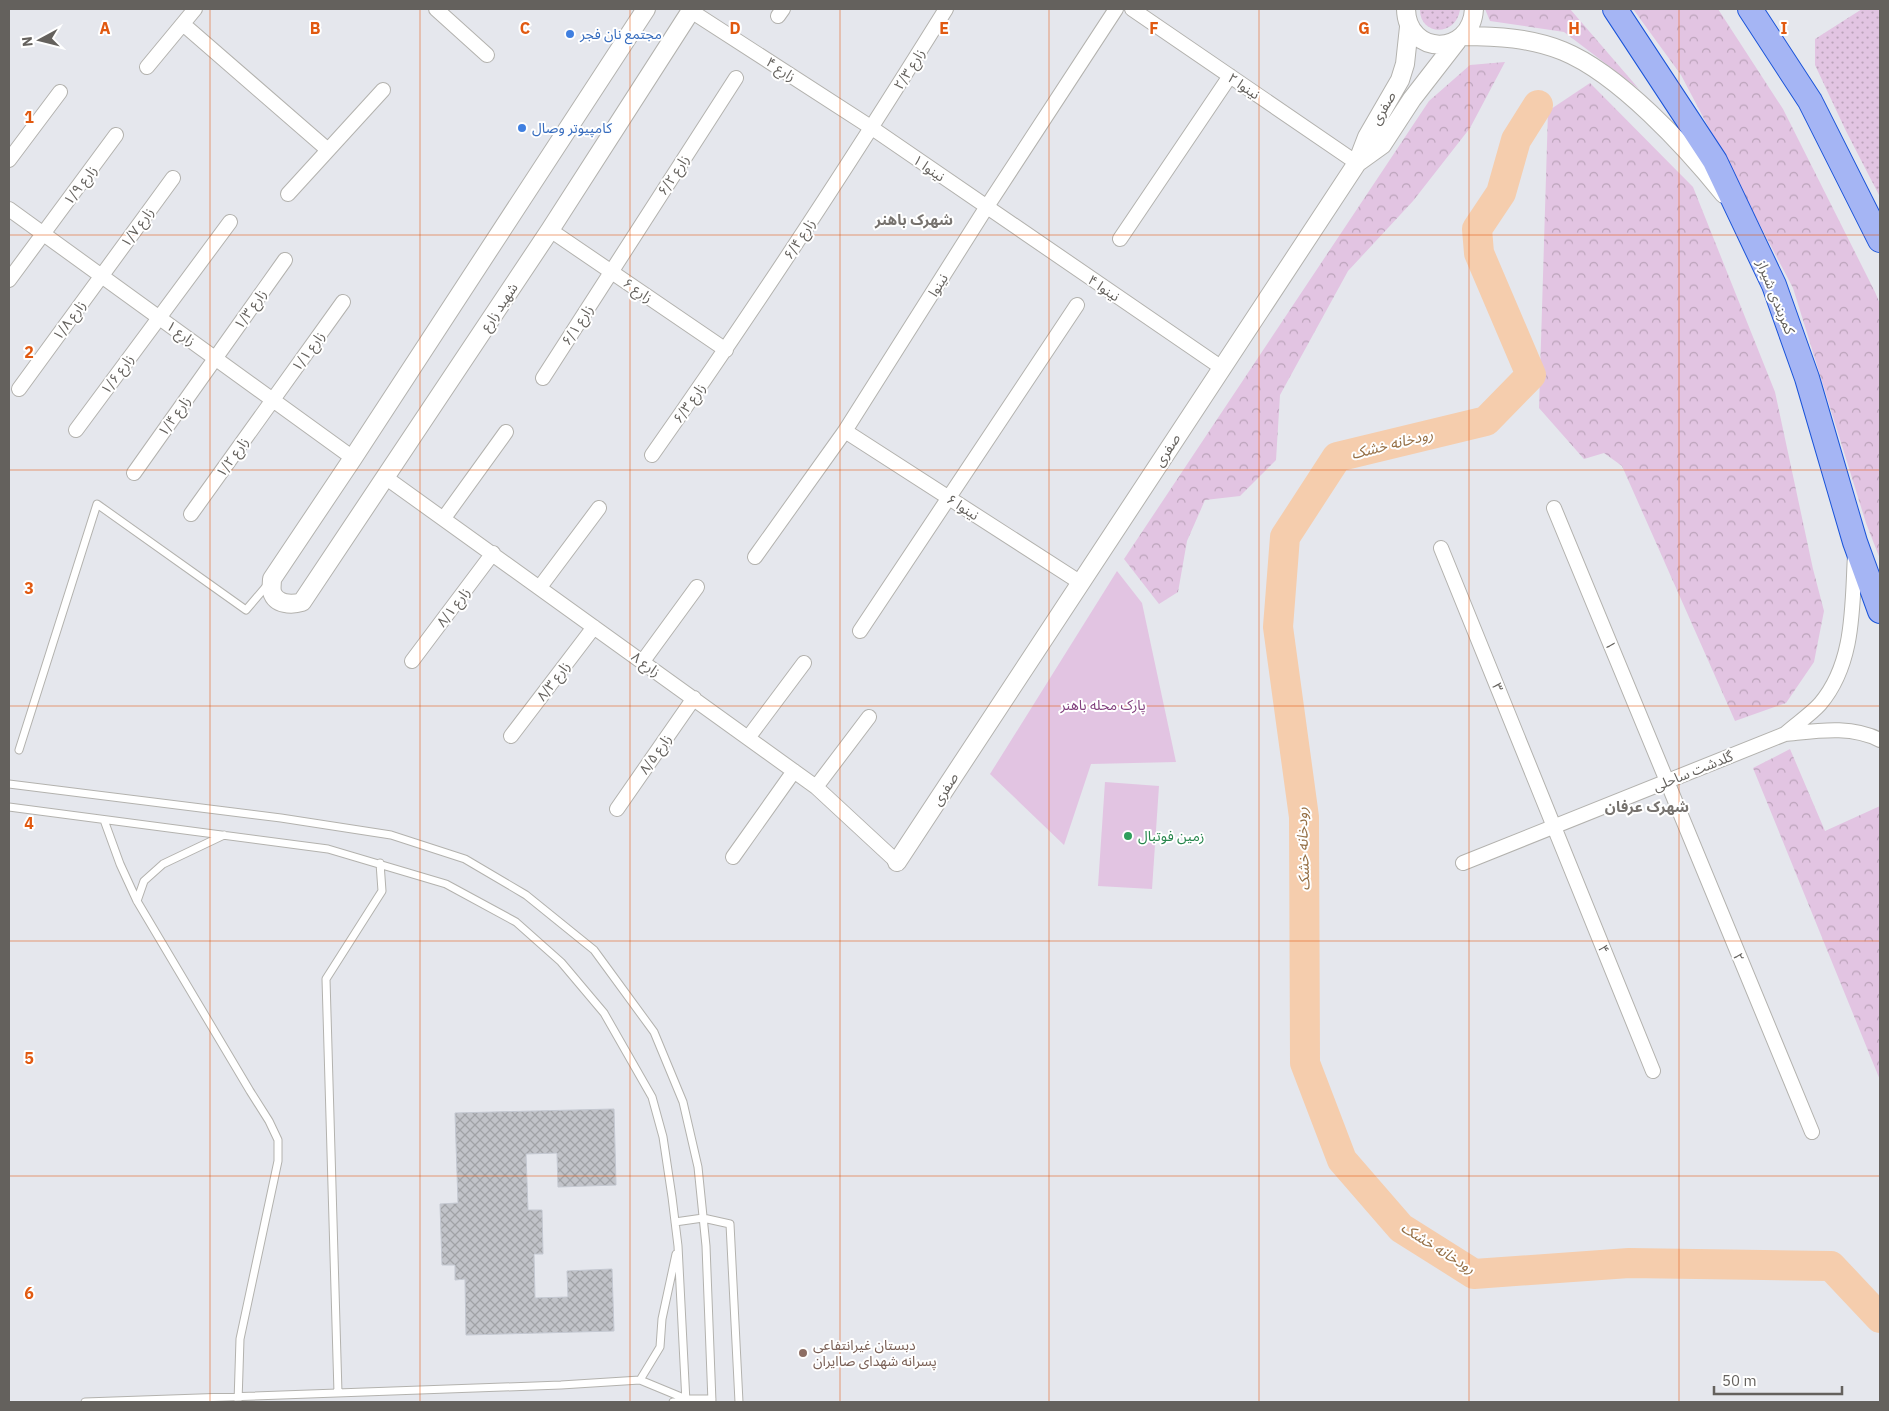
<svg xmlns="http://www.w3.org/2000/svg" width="1889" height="1411" font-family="'IBM Plex Sans','Noto Sans Arabic',sans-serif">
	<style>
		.grass { fill: url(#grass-dots) }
		.forest { fill: url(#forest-crowns) }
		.park { fill: #e2c4e2 }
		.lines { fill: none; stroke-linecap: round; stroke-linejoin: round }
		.river { stroke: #f5cdad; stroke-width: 30 }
		.building { fill: url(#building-cross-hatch); stroke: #c4c8d1 }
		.service-casing { stroke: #b3b2ae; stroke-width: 9 }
		.minor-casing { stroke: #b3b2ae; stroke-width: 16 }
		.tertiary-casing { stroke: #b3b2ae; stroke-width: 20 }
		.trunk-casing { stroke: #1a54d9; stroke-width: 26 }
		.service { stroke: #fff; stroke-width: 7 }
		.minor { stroke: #fff; stroke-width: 14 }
		.tertiary { stroke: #fff; stroke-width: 18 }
		.trunk { stroke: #a5b5f4; stroke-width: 24 }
		.grid { fill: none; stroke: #e15910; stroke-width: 1; stroke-opacity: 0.55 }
		.shop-dot { fill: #3f7fe0; stroke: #fff; stroke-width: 2 }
		.leisure-dot { fill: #2e9e5b; stroke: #fff; stroke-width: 2 }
		.education-dot { fill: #8d6e63; stroke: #fff; stroke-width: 2 }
		.labels { text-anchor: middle; stroke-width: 4; stroke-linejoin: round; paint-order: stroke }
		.shop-label { font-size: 14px; fill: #366cbe; stroke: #fff; text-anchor: start }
		.street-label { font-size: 14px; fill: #64615d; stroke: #fff }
		.park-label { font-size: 14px; fill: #803f7d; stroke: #fff }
		.leisure-label { font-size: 14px; fill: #27864d; stroke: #fff; text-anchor: start }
		.education-label { font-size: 14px; fill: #785e54; stroke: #fff; text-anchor: start }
		.neighbourhood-label { font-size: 15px; font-weight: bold; fill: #76726e; stroke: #fff }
		.water-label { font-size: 15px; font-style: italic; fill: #956f45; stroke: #fff }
		.grid-label { font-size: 16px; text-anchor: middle; font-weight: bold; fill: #e15910; stroke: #fff; stroke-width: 4; stroke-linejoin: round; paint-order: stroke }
	</style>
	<defs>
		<pattern id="grass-dots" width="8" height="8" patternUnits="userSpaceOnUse" patternTransform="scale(1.25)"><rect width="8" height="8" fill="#e2c4e2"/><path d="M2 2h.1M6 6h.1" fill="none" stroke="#bba3ba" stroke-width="1.8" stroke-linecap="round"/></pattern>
		<pattern id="forest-crowns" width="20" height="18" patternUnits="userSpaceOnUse" patternTransform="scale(1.25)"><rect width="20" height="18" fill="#e2c4e2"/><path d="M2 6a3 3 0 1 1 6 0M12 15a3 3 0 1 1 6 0" fill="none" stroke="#bba3ba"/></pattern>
		<pattern id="building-cross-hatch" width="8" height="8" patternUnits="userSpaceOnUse" patternTransform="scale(1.25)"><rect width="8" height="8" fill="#c1c3c9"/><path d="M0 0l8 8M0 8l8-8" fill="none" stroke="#a0a2a6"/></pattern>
	</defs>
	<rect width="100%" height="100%" fill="#e5e7ed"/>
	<path class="grass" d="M1420 9H1460V10C1455 38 1419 35 1420 9Z
		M1862 9H1880V197L1846 131 1815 65V39Z"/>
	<path class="forest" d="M1485 9H1570L1639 89 1564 32 1490 21Z
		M1633 9H1718L1783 109 1875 292 1880 304V559L1866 523 1793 288 1681 75Z
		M1505 62 1470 128 1413 201 1348 271 1280 395 1276 460 1240 496 1205 500 1187 541 1178 592 1159 604 1124 559 1429 101 1470 65Z
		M1590 83 1693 187 1775 392 1813 569 1824 611 1814 662 1786 703 1735 721 1622 466 1604 453 1584 459 1539 408 1548 111Z
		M1790 749 1825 831 1880 806V1080L1753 768Z"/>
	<path class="park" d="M1117 571 1142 603 1176 762 1091 764 1064 845 990 774Z
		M1105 782 1159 786 1152 889 1098 886Z"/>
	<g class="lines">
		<path class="river" d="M1538 105 1516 140 1501 193 1477 229 1479 253 1531 375 1486 421 1337 457 1285 537 1278 627 1304 817 1305 1063 1342 1160 1401 1228 1474 1274 1629 1263 1831 1266 1880 1318"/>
	</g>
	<path class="building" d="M614 1109 616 1185 558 1187 557 1153 526 1154 528 1210H542L543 1254H534L535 1298 568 1297 567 1271 612 1269 614 1331 466 1335 465 1279 455 1280V1265H442L440 1204 458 1203 455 1113Z"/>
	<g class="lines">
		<defs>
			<path id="service" d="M19 750 97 504 246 610 269 583
				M9 784 281 818 391 835 465 859 526 895 594 950 654 1032 683 1102 698 1167 706 1246 712 1402
				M9 807 328 849 446 884 516 922 561 962 604 1013 652 1097 663 1137 672 1197 678 1246 686 1402
				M104 820 120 864 137 901 250 1091 269 1121 278 1140V1161L240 1339 238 1402
				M137 901 144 881 163 864 224 835
				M675 1222 703 1218 730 1224 739 1402
				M640 1380 686 1399
				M338 1393 326 979 382 891 380 863
				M85 1402 561 1385 640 1380 660 1347 662 1319 676 1254
				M673 1402 686 1399H712"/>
			<path id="minor" d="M436 9 487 55
				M1132 9 1357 163
				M691 11 872 128 1222 368
				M778 16 783 9
				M183 24 328 150
				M147 67 195 9
				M9 160 60 92
				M288 194 383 90
				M9 209 353 458
				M550 230 726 350
				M1120 239 1230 76
				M9 280 116 135
				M543 378 736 78
				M19 389 173 178
				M76 430 230 222
				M845 431 1081 583
				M652 455C755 309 852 160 946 9
				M134 473 285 260
				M385 477 816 787 897 862
				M1554 508 1812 1132
				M191 514 343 302
				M444 518 506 432
				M1441 548 1653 1071
				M755 557 845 431 986 208 1116 9
				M540 587 599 508
				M860 631 1077 305
				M412 661 493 553
				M643 661 697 587
				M1785 734C1796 724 1810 715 1820 704 1855 663 1852 605 1855 555
				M511 736 594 627
				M748 738 804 663
				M816 787 869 717
				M617 809 694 698
				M733 857 794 771
				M1463 863 1785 734C1817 731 1850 725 1880 740"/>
			<path id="tertiary" d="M646 9 353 458 272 579C272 583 271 588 272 592 276 605 292 605 302 602L550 230 692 9
				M1406 9C1407 56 1471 57 1474 9
				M1463 36C1497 36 1531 38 1563 51 1619 74 1686 147 1724 194
				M1357 163 1382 145 1412 99 1457 41
				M897 862 1357 163 1367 137 1400 80 1405 64 1409 27"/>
			<path id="trunk" d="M1615 9 1715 161 1774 285 1807 378 1855 542 1880 611
				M1750 9 1810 101 1880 240"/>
		</defs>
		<use href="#service" class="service-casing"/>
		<use href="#minor" class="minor-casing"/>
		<use href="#tertiary" class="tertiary-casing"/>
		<use href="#trunk" class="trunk-casing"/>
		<use href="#service" class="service"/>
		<use href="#minor" class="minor"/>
		<use href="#tertiary" class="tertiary"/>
		<use href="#trunk" class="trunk"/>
	</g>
	<path class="grid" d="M210 9V1402M420 9V1402M630 9V1402M840 9V1402M1049 9V1402M1259 9V1402M1469 9V1402M1679 9V1402M9 235H1880M9 470H1880M9 706H1880M9 941H1880M9 1176H1880"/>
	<g class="shop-dot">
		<circle cx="570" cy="34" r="5"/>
		<circle cx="522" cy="128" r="5"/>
	</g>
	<circle class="leisure-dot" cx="1128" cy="836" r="5"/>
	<circle class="education-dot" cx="803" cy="1353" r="5"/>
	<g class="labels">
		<g class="shop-label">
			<text x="580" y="39">مجتمع نان فجر</text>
			<text x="532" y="133">کامپیوتر وصال</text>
		</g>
		<g class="street-label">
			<text transform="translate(781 69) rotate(33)" y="5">۴ زارع</text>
			<text transform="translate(909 69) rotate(-58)" y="5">۲/۳ زارع</text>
			<text transform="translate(1244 86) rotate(34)" y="5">۲ نینوا</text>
			<text transform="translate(1383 108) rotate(-60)" y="5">صفری</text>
			<text transform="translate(929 168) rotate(35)" y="5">۱ نینوا</text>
			<text transform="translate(673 175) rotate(-57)" y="5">۶/۲ زارع</text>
			<text transform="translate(80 185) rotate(-53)" y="5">۱/۹ زارع</text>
			<text transform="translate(137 227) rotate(-54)" y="5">۱/۷ زارع</text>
			<text transform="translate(799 239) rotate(-57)" y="5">۶/۴ زارع</text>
			<text transform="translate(938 285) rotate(-58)" y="5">نینوا</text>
			<text transform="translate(1104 288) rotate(34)" y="5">۴ نینوا</text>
			<text transform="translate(638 290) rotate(34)" y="5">۶ زارع</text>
			<text transform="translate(1776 297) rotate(68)" y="5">کمربندی شیراز</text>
			<text transform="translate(499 307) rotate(-56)" y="5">شهید زارع</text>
			<text transform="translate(250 309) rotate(-55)" y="5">۱/۳ زارع</text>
			<text transform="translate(69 320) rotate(-54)" y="5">۱/۸ زارع</text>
			<text transform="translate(577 325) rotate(-57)" y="5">۶/۱ زارع</text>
			<text transform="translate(181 333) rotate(36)" y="5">۱ زارع</text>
			<text transform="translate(308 351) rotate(-54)" y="5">۱/۱ زارع</text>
			<text transform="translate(117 374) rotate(-54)" y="5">۱/۶ زارع</text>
			<text transform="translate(689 403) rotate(-55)" y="5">۶/۳ زارع</text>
			<text transform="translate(174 416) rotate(-55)" y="5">۱/۴ زارع</text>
			<text transform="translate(1167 450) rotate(-57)" y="5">صفری</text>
			<text transform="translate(232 457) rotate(-55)" y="5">۱/۲ زارع</text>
			<text transform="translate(963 507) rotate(33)" y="5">۶ نینوا</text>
			<text transform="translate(453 607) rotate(-53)" y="5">۸/۱ زارع</text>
			<text transform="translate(1611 645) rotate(68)" y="5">۱</text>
			<text transform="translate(646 664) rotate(36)" y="5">۸ زارع</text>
			<text transform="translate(553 681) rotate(-53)" y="5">۸/۳ زارع</text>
			<text transform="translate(1498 687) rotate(68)" y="5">۳</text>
			<text transform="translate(655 754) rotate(-55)" y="5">۸/۵ زارع</text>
			<text transform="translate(1693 771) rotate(-22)" y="5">گلدشت ساحلی</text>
			<text transform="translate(945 789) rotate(-57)" y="5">صفری</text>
			<text transform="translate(1604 949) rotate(68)" y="5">۴</text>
			<text transform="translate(1739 957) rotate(68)" y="5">۲</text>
		</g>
		<g class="park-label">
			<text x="1103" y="710">پارک محله باهنر</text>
		</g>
		<g class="leisure-label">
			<text x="1138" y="841">زمین فوتبال</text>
		</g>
		<g class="education-label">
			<text x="813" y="1350">دبستان غیرانتفاعی<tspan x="813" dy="16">پسرانه شهدای صاایران</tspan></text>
		</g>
		<g class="neighbourhood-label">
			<text x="914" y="225">شهرک باهنر</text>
			<text x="1647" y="812">شهرک عرفان</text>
		</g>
		<g class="water-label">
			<text transform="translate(1392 444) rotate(-14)" y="5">رودخانه خشک</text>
			<text transform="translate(1303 849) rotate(-92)" y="5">رودخانه خشک</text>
			<text transform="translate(1438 1248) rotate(32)" y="5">رودخانه خشک</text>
		</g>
	</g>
	<g class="grid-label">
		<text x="105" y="34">A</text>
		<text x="315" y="34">B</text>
		<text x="525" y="34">C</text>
		<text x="735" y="34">D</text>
		<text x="944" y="34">E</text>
		<text x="1154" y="34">F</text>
		<text x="1364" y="34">G</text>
		<text x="1574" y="34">H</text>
		<text x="1784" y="34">I</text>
		<text x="29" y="123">1</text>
		<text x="29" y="358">2</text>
		<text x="29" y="594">3</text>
		<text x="29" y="829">4</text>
		<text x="29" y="1064">5</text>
		<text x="29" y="1299">6</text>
	</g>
	<rect width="1889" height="1411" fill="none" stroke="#64615d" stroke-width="20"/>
	<g transform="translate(40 40) rotate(263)" stroke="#ffffff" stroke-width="4" paint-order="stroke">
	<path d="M0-4L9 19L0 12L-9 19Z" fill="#64615d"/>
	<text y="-8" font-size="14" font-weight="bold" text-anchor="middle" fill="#64615d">N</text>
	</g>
	<path d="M1714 1386v8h128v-8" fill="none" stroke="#64615d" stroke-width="2.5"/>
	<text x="1722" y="1386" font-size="15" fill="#64615d" stroke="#ffffff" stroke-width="4" paint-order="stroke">50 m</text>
</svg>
